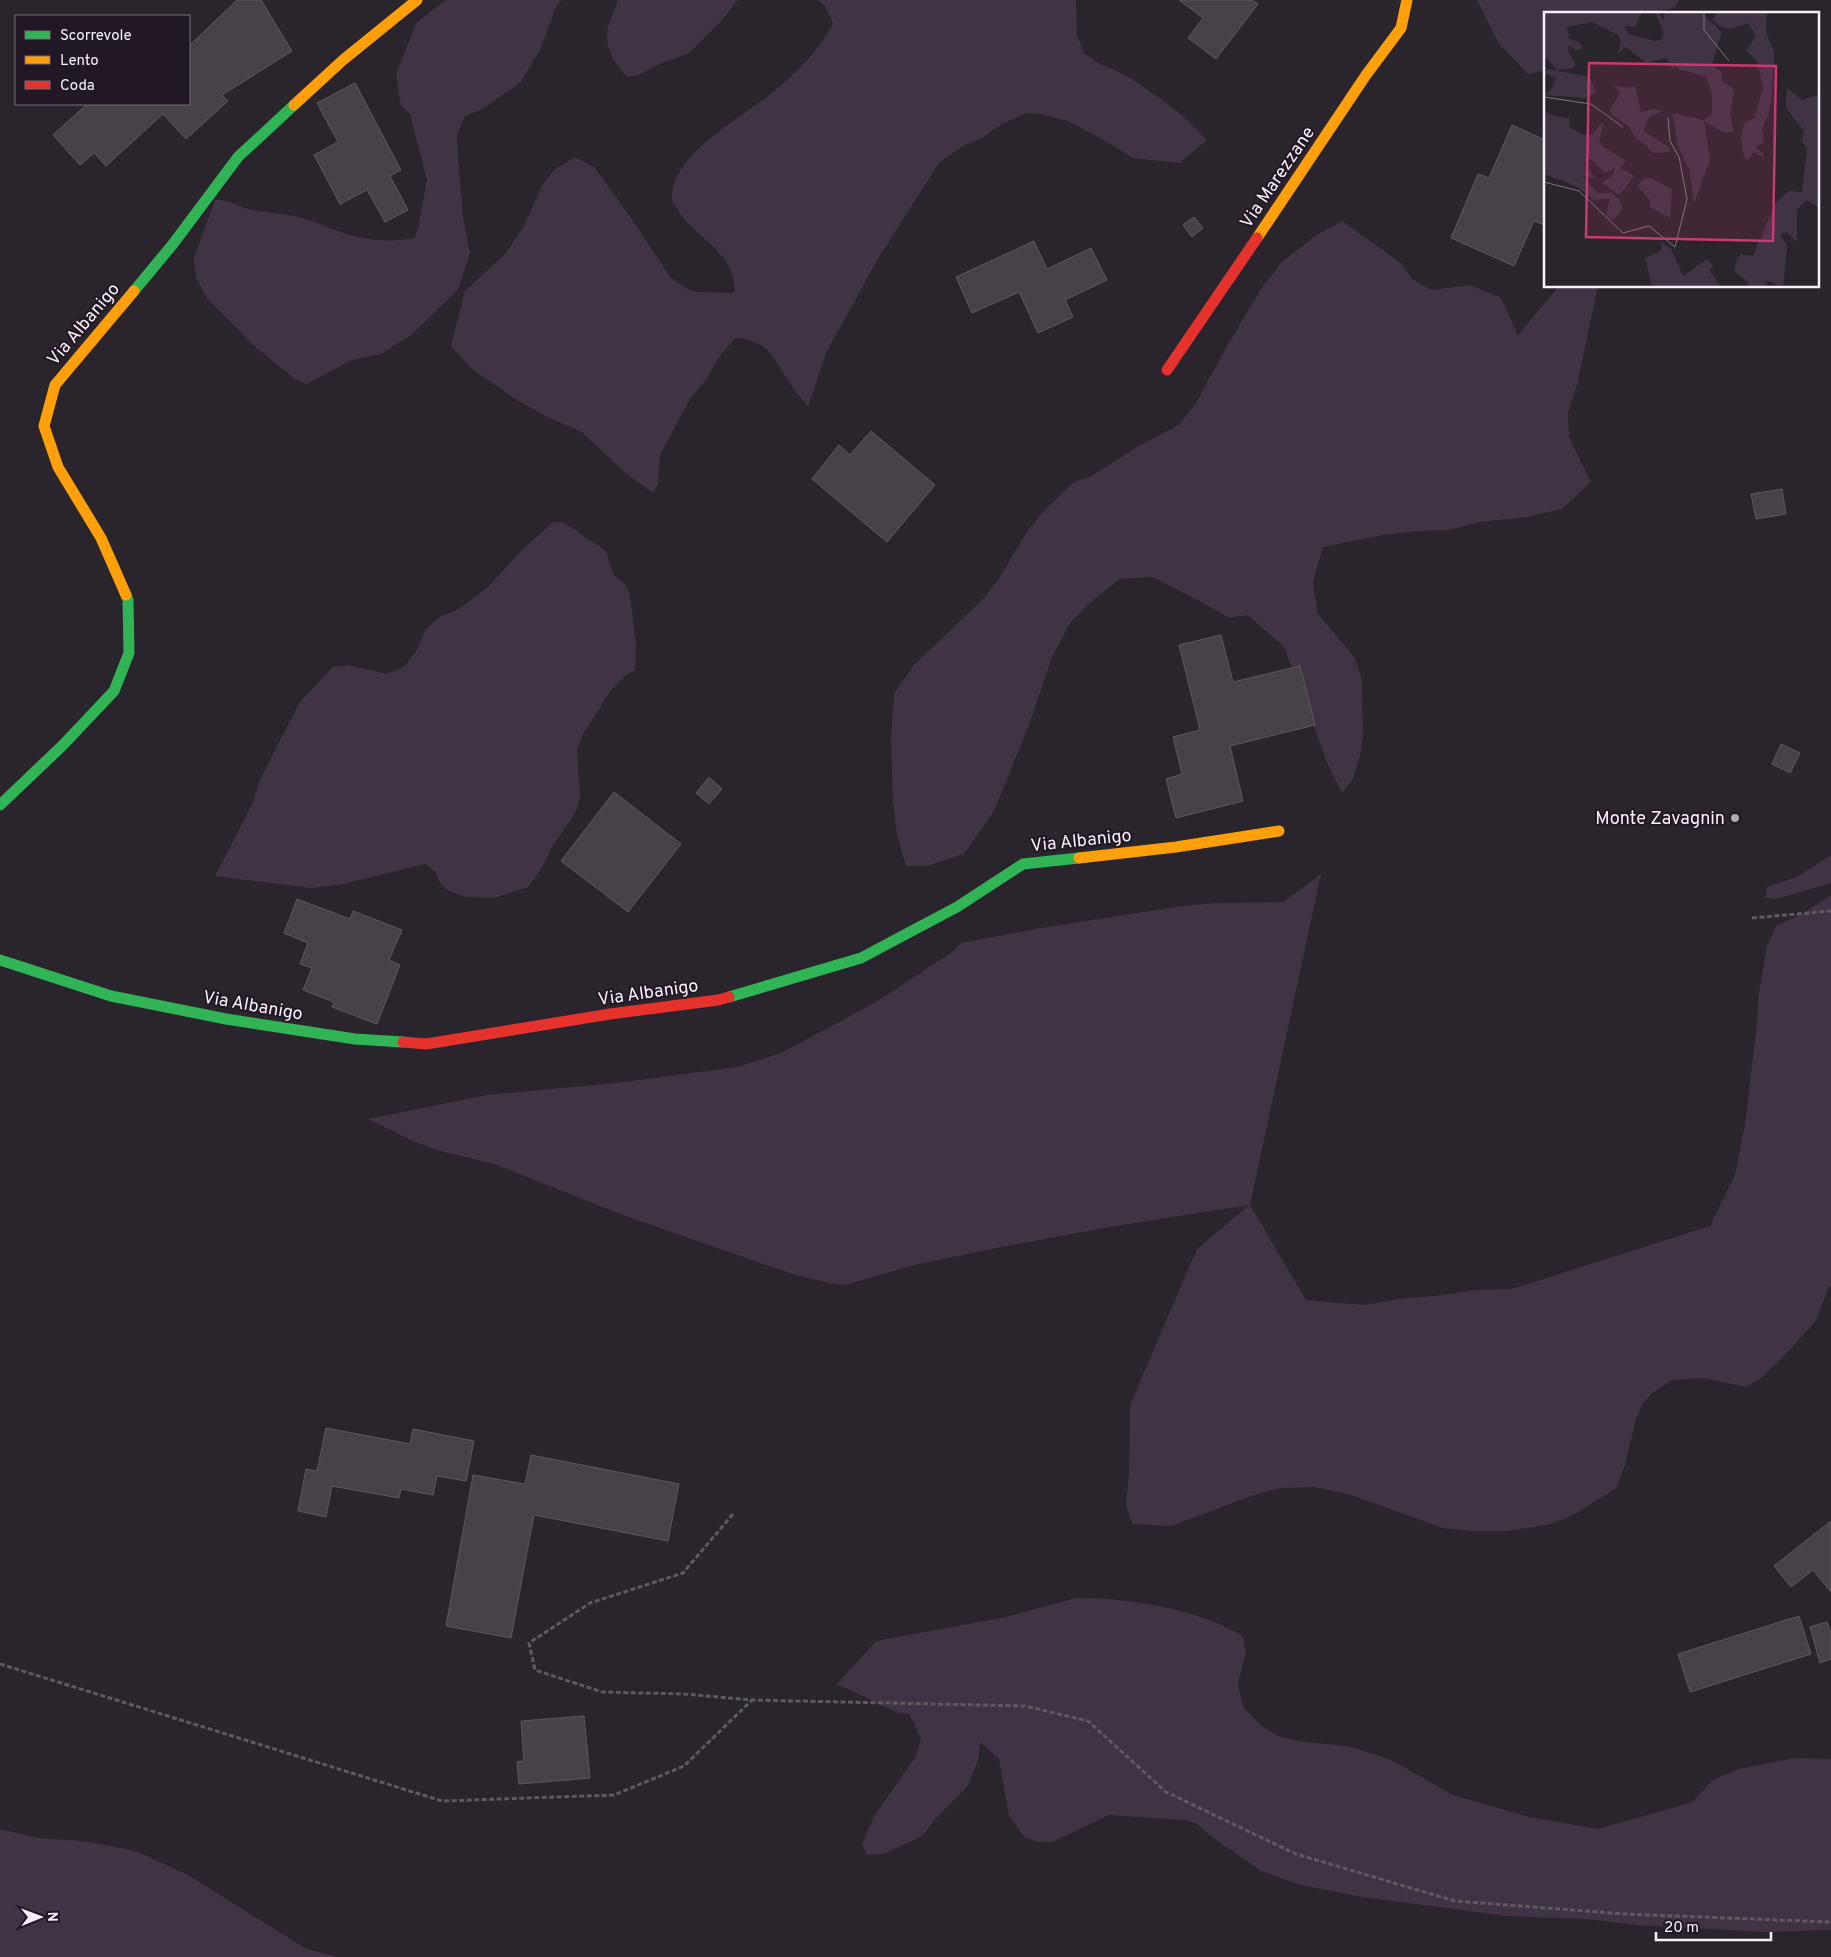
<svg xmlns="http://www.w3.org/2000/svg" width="1831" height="1957" font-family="Overpass,sans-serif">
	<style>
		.green { fill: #403444 }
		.building { fill: #474148; stroke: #5e595f }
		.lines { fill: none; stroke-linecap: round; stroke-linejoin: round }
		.path { stroke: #5c5b5f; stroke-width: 3; stroke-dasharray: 5 2.5; stroke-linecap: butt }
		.fast { stroke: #30b455; stroke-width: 11 }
		.slow { stroke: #ff9f0a; stroke-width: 11 }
		.jam { stroke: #e5322d; stroke-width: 11 }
		.poi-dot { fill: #b1aab3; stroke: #221725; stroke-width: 2 }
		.labels { text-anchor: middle; stroke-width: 4; stroke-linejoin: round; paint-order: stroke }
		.street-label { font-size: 18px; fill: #f9f2fb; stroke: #221725 }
		.poi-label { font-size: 18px; fill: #f9f2fb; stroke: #221725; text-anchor: end }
		.inset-road { fill: none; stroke: #7d767f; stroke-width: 1 }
		.view { fill: #ca3973; fill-opacity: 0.15; stroke: #ca3973; stroke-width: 2.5 }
		.inset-edge { fill: none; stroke: #f9f2fb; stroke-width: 2.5 }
	</style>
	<rect width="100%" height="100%" fill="#2a242c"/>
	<path class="green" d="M446 0H562L556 7 540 50 521 82 484 108 465 116 457 135 458 158 463 217 470 253 458 290 411 335 381 354 352 360 306 384 296 380 252 344 206 297 196 278 194 258 215 200C233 200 234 205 248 209 267 213 287 213 305 219 317 222 327 228 338 231 362 240 390 243 414 238L418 228 427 180 410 114 401 106 396 74 417 22Z
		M618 0H738L722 20 689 53 659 64 639 75 627 77C617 66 606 51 607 35 607 24 615 10 618 0Z
		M818 0H1076L1077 35 1084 53 1100 64 1126 75 1161 99 1183 116 1207 140 1180 163 1132 158 1116 147 1068 121 1041 114 1026 113 1002 124 982 138 963 146 939 163 879 257 826 353 808 407C800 397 792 387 785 376 771 352 766 341 736 338L720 355 706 380 690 399 660 455 658 484 653 493 623 471 582 432 545 416 517 400 471 368 451 346 465 291 506 253 524 226 542 185 555 169 576 157 595 168 638 228 671 278 687 289 698 292 734 293C738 253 694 238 677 209 675 205 672 202 672 199 670 152 748 115 779 87 803 67 817 51 833 24L825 6Z
		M1477 0H1679L1676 7 1649 14H1545V71L1528 74 1499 44Z
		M1342 221 1401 263 1412 279 1431 290 1470 285 1501 298 1518 335 1559 286H1598L1577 385 1568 413 1569 437 1591 482 1562 509 1527 517 1480 522 1448 530 1418 531 1383 535 1323 547 1313 582 1318 614 1354 657 1362 679 1363 735 1360 756 1353 779 1342 793 1330 770 1284 647 1248 615 1229 618 1207 605 1153 577 1120 579 1088 604 1070 623 1052 657 1029 725 994 811 964 854 927 866H906L897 835 893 802 891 739 894 693 914 665 981 601 996 583 1027 532 1042 513 1074 482 1092 476 1137 447 1179 425 1196 403 1227 346 1261 289 1282 262 1315 236Z
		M553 522H563L606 551 613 574 626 585 630 595 636 643 635 670 626 675 611 690 582 736 577 750 580 797 577 808 572 818 553 845 541 869 528 887 494 898 466 897 449 891 440 883 435 871 425 864 339 885 311 888 215 876 253 802 259 782 300 702 333 667 348 665 387 674 405 666 416 651 426 629 441 616 457 610 488 587 522 550Z
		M1831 855V883L1776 899 1765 898 1767 887 1797 877Z
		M1321 874 1250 1205 1306 1300 1364 1305 1398 1299 1436 1296 1475 1290 1512 1289 1710 1226 1735 1175 1745 1124 1757 1024 1758 998 1767 946 1776 926 1802 914 1831 895V1286L1829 1287 1815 1322 1781 1359 1760 1379 1747 1387 1702 1378 1672 1380 1651 1394 1642 1405 1636 1419 1625 1465 1616 1488 1575 1514 1551 1524 1508 1531H1471L1443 1528 1348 1494 1314 1487 1281 1488 1257 1494 1171 1526 1132 1524 1126 1505 1129 1475 1130 1405 1197 1249 1249 1205 1110 1227 1001 1247 914 1265 846 1285 833 1284 792 1274 623 1215 494 1164 437 1150 415 1142 368 1119 487 1095 616 1083 737 1067 775 1055 795 1046 879 1000 952 952 961 943 1041 928 1182 906 1217 903 1283 902Z
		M1076 1598C1122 1597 1206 1610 1243 1637L1246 1653 1238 1682 1240 1695 1244 1708 1263 1727 1278 1736 1299 1741 1351 1747 1380 1756 1393 1761 1453 1795 1529 1817 1598 1829 1693 1802 1712 1780 1739 1769 1795 1758 1831 1759V1930L1764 1932 1636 1925 1587 1919 1507 1916 1362 1897 1301 1885 1261 1871 1209 1835 1196 1823 1184 1820 1109 1815 1052 1842H1037L1024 1837 1009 1816 999 1759 980 1742 978 1761 967 1787 938 1816 922 1836 884 1854 867 1855 862 1843 875 1815 916 1756 921 1738 909 1714 898 1713 837 1684 876 1641 1006 1617Z
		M0 1829 38 1838 82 1841 126 1849 140 1853 188 1875 305 1948 336 1957H0Z"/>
	<path class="building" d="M237 0H261L292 51 222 95 228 101 186 139 163 114 106 166 94 153 80 165 53 135 87 104H189V46Z
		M1179 0H1252L1258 4 1216 59 1188 38 1203 18Z
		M355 83 401 170 390 176 408 210 385 222 367 190 340 204 314 155 338 142 317 103Z
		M1512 125 1545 140V225L1534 221 1514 266 1451 238 1478 174 1489 178Z
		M1194 217 1203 228 1192 237 1183 225Z
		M1034 241 1047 269 1091 248 1107 280 1065 300 1073 317 1038 333 1019 292 972 313 956 277Z
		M871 431 935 485 887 542 812 479 839 445 850 455Z
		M1782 489 1786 514 1756 519 1751 494Z
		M1221 635 1233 682 1300 666 1315 725 1230 746 1243 801 1176 818 1166 779 1182 774 1173 737 1200 730 1179 645Z
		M1781 744 1800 753 1790 773 1772 764Z
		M709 777 722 789 709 804 696 793Z
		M614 792 681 844 628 912 561 861Z
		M297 899 350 919 353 911 402 930 389 960 400 965 377 1024 332 1007 334 1002 303 990 312 968 300 964 308 943 284 933Z
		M326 1428 410 1444 413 1429 474 1441 466 1481 437 1476 433 1495 401 1489 399 1498 332 1486 326 1517 298 1511 306 1469 317 1471Z
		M531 1455 679 1484 668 1541 534 1515 511 1638 446 1626 473 1475 525 1484Z
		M1831 1521V1592L1813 1570 1791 1587 1774 1566Z
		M1799 1616 1811 1654 1690 1692 1678 1654Z
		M1827 1622 1831 1634V1659L1820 1663 1810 1627Z
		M584 1716 590 1778 519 1784 517 1762 524 1761 521 1721Z"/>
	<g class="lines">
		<path class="path" d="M1752 918 1831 911
			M733 1514 683 1573 590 1603 529 1643 535 1670 602 1692 684 1694 752 1700 1025 1706 1088 1721 1166 1792 1296 1854 1455 1901 1625 1914 1831 1922
			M0 1664 442 1801 614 1795 684 1766 752 1700"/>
		<path class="fast" d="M134 291 173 244 238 157 294 105
			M0 805 63 745 114 691 129 653 128 600 126 595
			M0 960 111 996 226 1019 355 1039 403 1042
			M729 997 861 958 957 907 1023 864 1079 858"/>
		<path class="slow" d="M294 105 343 60 417 0
			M1257 238 1366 75 1401 28 1407 0
			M126 595 101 538 58 467 44 426 55 385 134 291
			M1079 858 1176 847 1279 831"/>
		<path class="jam" d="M1167 370 1257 238
			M403 1042 426 1044 610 1014 718 1000 729 997"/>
	</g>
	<circle class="poi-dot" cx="1735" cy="818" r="5"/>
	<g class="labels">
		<g class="street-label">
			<text transform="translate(1277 177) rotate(-56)" y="6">Via Marezzane</text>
			<text transform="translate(83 324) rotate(-50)" y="6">Via Albanigo</text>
			<text transform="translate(1081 840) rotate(-6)" y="6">Via Albanigo</text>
			<text transform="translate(648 992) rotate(-8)" y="6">Via Albanigo</text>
			<text transform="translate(253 1005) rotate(10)" y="6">Via Albanigo</text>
		</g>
		<g class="poi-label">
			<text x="1725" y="824">Monte Zavagnin</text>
		</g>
	</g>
	<g transform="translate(1544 12)">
		<rect width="275" height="275" fill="#2a242c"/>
		<path d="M0 0H98L91 15 81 14 84 22 111 29 117 28 120 22 111 0H115L119 9 121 0H156L178 20 168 53 177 60 178 70 187 74 190 80 186 103 190 120H178L160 109 166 148 150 192 145 157 134 135 128 101 159 108 168 103V83L162 64 134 57 129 49 130 58 122 46 102 51 82 35 74 42 77 28 74 23 48 10 23 15 25 26 36 31 39 37 32 38 25 33 24 39 31 51 30 56 13 58 0 43ZM172 0H223L222 21 230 39 228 85 224 104 218 116 220 130 211 135 219 141 220 146 210 140 204 148 200 145 197 125 200 111 210 106 219 76 213 49 202 39 212 24 204 11 187 17 177 15 169 8ZM4 57 46 65 52 80 41 86 0 83 9 75 12 66 0 61ZM69 73 84 76 91 74 97 100 109 97 120 99 106 104 99 119 125 135 126 140 110 141 90 124 85 114 69 104 66 98 76 81ZM243 76 258 88 275 83V196L263 188 253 197V230L243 220 236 223 243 234 239 275 221 268 224 275H205L203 269 190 259 193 247 197 242 209 244 231 192 245 179 258 180 263 137 258 129 260 119 242 96ZM0 99 13 105 26 106 25 115 39 123 49 122 58 110 60 113 55 126 58 134 82 149 76 156 90 164 76 183 58 171 70 162 71 156 61 161 46 146 41 153 51 166 38 164 54 181H67L75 187 79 197 71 206 67 207 62 202 66 186 50 188 34 175 0 162ZM107 166 128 177 126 206 106 195V188L93 174 99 167ZM116 229 127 237 139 264 163 247 169 254 165 259 178 275H108L101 246 118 238Z" fill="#403444"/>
		<path class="inset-road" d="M160 0V18L185 49M0 85 47 92 79 115M0 170 35 179 79 221 105 214 131 235 143 187 135 145 126 129 124 105"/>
		<path class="view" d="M45 51 232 54 229 229 42 225Z"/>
		<rect width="275" height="275" class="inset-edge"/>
	</g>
	<rect x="15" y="15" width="175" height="90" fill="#221725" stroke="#786f7b"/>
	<rect x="25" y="31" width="25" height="8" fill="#30b455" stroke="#786f7b"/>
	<text x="60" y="40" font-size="15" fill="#f9f2fb">Scorrevole</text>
	<rect x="25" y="56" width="25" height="8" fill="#ff9f0a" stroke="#786f7b"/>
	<text x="60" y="65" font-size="15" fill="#f9f2fb">Lento</text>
	<rect x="25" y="81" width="25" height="8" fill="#e5322d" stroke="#786f7b"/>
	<text x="60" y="90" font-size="15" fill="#f9f2fb">Coda</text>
	<g transform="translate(40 1917) rotate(89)" stroke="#221725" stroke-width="4" paint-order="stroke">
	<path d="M0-4L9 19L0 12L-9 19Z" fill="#f9f2fb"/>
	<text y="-8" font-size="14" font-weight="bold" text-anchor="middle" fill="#f9f2fb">N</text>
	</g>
	<path d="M1656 1932v8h115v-8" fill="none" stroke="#f9f2fb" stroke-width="2.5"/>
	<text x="1664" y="1932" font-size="15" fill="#f9f2fb" stroke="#221725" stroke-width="4" paint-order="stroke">20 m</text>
</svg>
